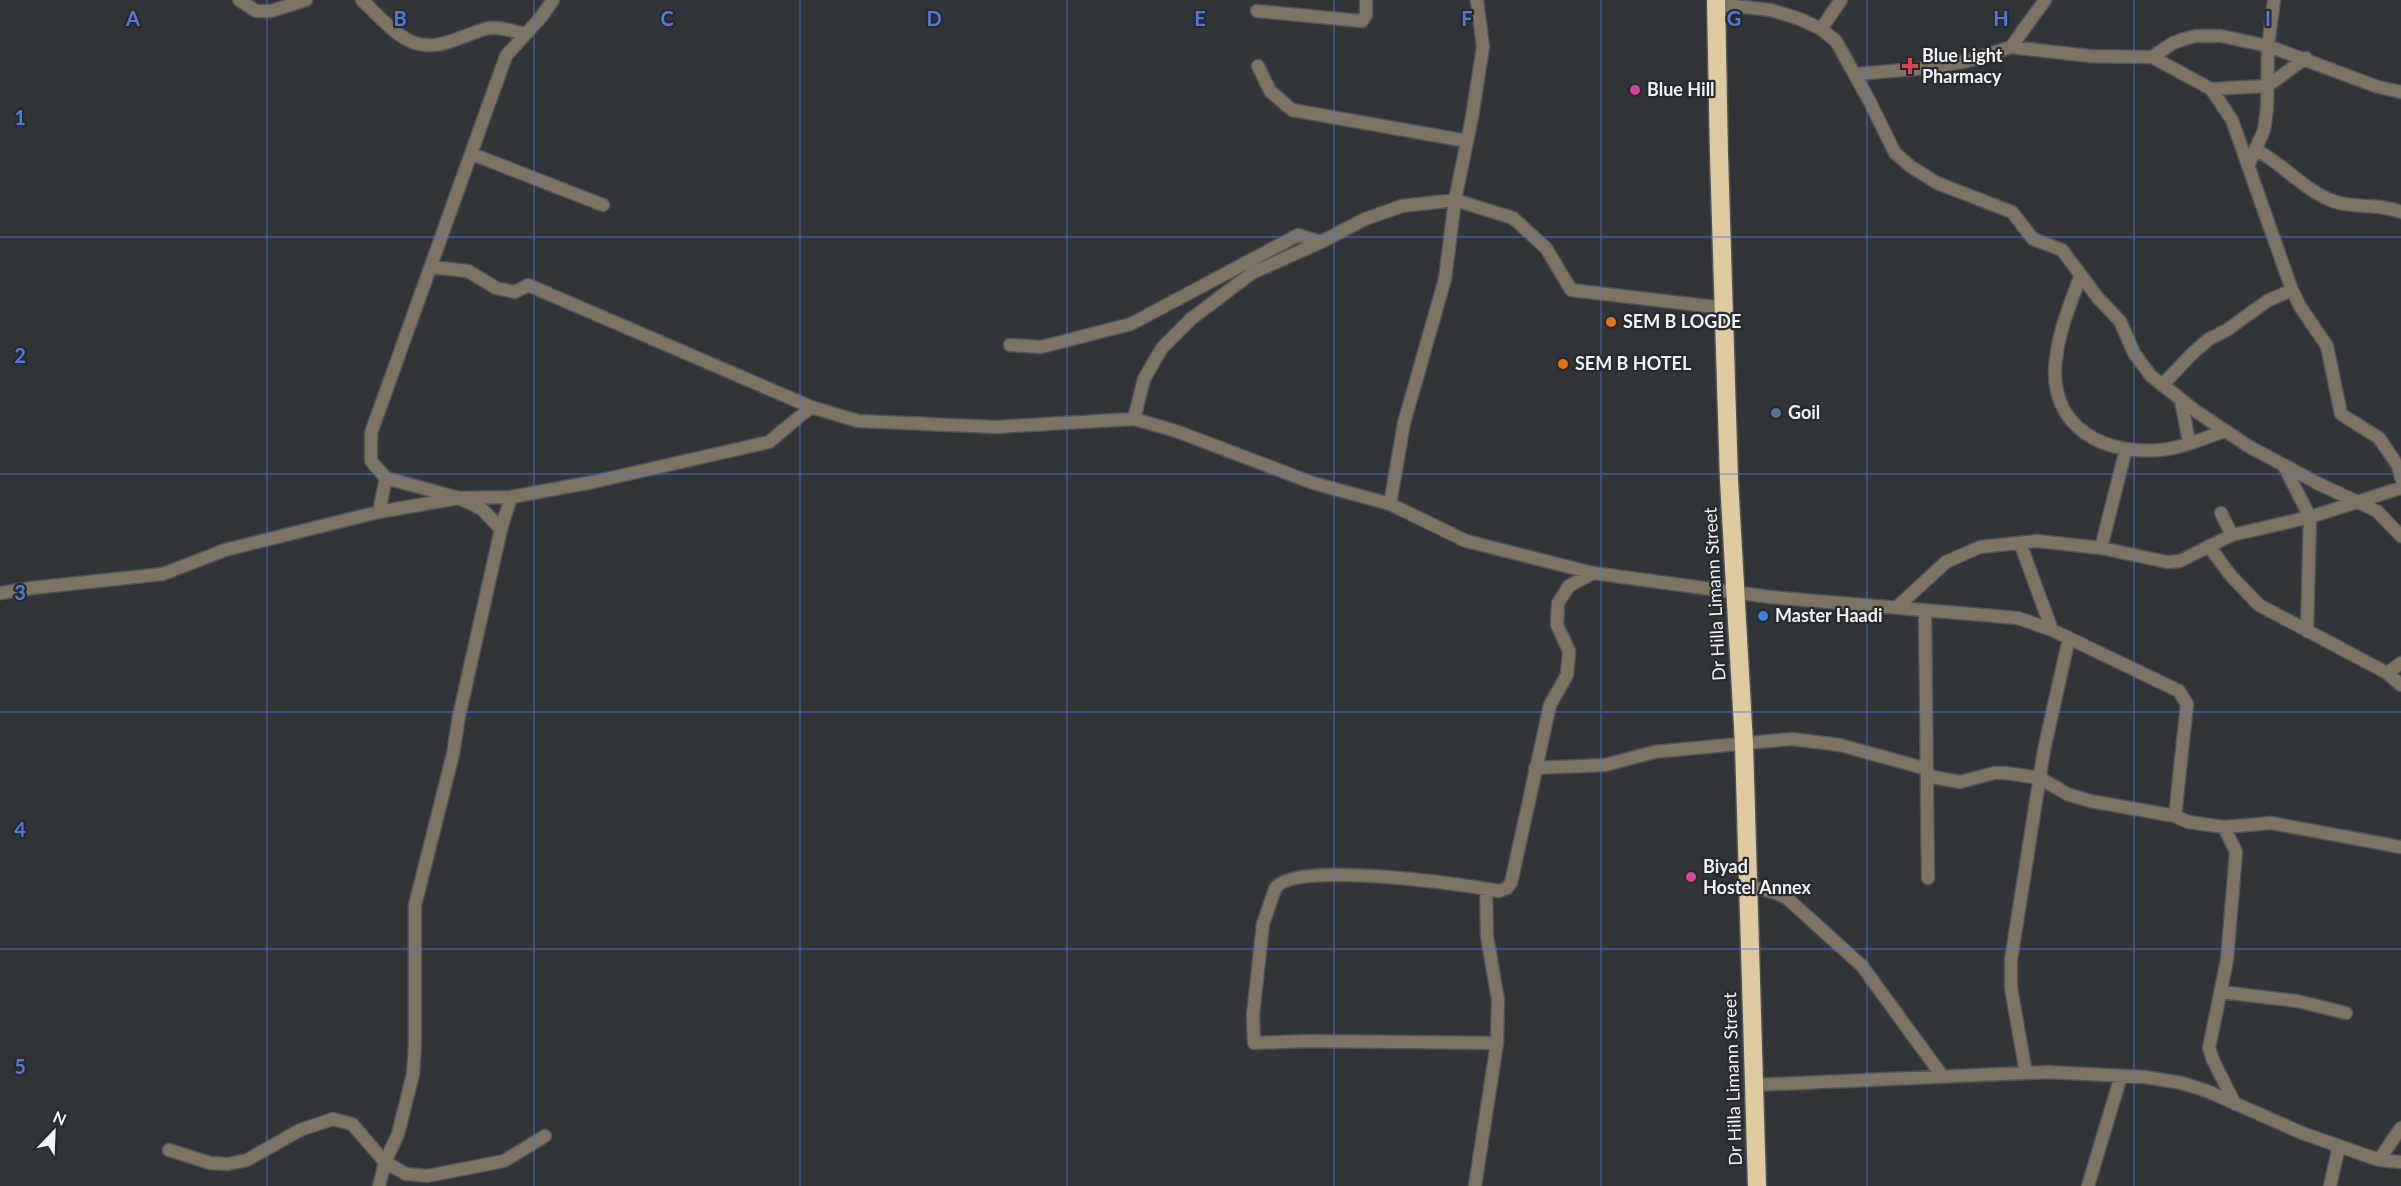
<svg xmlns="http://www.w3.org/2000/svg" width="2401" height="1186" font-family="Lato,sans-serif">
	<style>
		.lines { fill: none; stroke-linecap: round; stroke-linejoin: round }
		.minor-casing { stroke: #505456; stroke-width: 15 }
		.highway-casing { stroke: #505456; stroke-width: 21 }
		.minor { stroke: #7c7363; stroke-width: 12 }
		.highway { stroke: #dfcaa0; stroke-width: 18 }
		.grid { fill: none; stroke: #5278e0; stroke-width: 1.5; stroke-opacity: 0.55 }
		.health-dot { fill: #e0444e; stroke: #272b2e; stroke-width: 2 }
		.hotel-dot { fill: #d1479c; stroke: #272b2e; stroke-width: 2 }
		.food-dot { fill: #e8710a; stroke: #272b2e; stroke-width: 2 }
		.service-dot { fill: #5c6f8a; stroke: #272b2e; stroke-width: 2 }
		.shop-dot { fill: #3f7fe0; stroke: #272b2e; stroke-width: 2 }
		.labels { text-anchor: middle; stroke-width: 4.5; stroke-linejoin: round; paint-order: stroke }
		.poi-label { font-size: 18px; font-weight: bold; fill: #f1f4f6; stroke: #272b2e; text-anchor: start }
		.street-label { font-size: 18px; fill: #f1f4f6; stroke: #272b2e }
		.grid-label { font-size: 20px; text-anchor: middle; font-weight: bold; fill: #5278e0; stroke: #272b2e; stroke-width: 4.5; stroke-linejoin: round; paint-order: stroke }
	</style>
	<rect width="100%" height="100%" fill="#313538"/>
	<g class="lines">
		<defs>
			<path id="minor" d="M239 0 256 11H271L306 0
				M362 0C376 13 391 31 408 40 437 55 462 34 489 28 501 26 514 32 526 34
				M1716 4 1771 10 1800 19 1821 29 1836 41 1870 102 1895 153 1910 166 1937 183 2012 212 2033 239 2062 250 2098 298 2120 321 2134 353 2151 376 2197 412 2248 446 2319 484 2377 511 2401 536
				M1257 11 1362 21 1366 15V0
				M1821 29 1841 0
				M2011 47 2045 0
				M2152 57 2173 43 2184 39 2196 36H2221L2268 46 2378 87 2401 92
				M1258 66 1270 91 1292 110 1467 141
				M1855 74 1929 68 1967 61 2011 47 2089 56 2152 57 2211 89 2232 120 2292 290 2301 308 2327 346 2341 414 2379 438 2398 466 2401 478
				M2211 89 2267 86 2306 58
				M2256 150C2284 164 2303 190 2333 201 2355 209 2379 203 2401 212
				M472 154 603 205
				M2249 164 2264 130 2267 109 2268 46 2274 0
				M431 267 468 271 496 288 515 292 528 285 811 407
				M2081 275C2071 302 2059 330 2056 359 2047 428 2106 458 2168 449 2187 446 2207 437 2225 431
				M1010 345 1041 347 1131 324 1298 235 1321 242
				M2162 385 2194 352 2209 339 2227 330 2267 301 2292 290
				M2181 400 2189 442
				M1134 419 1144 379 1162 348 1191 319 1252 273 1321 242 1365 219 1402 206 1455 200 1513 218 1546 248 1571 290 1724 308
				M2284 466 2310 517 2307 631
				M1390 504 1404 423 1445 279 1455 200 1472 117 1483 47 1477 0
				M379 512 386 478
				M2221 513 2232 535
				M501 529 511 497
				M2020 543 2052 630
				M2209 546 2231 576 2259 605 2387 673 2401 685
				M2101 548 2126 449
				M0 593 32 588 163 574 225 550 379 512 459 498 511 497 593 482 769 442 811 407 858 421 996 427 1134 419 1176 431 1313 483 1390 504 1466 541 1593 573 1770 597 2018 618 2052 630 2179 691 2187 704 2175 816 2188 822 2224 827 2271 823 2401 847
				M1896 608 1946 562 1980 547 2037 541 2101 548 2167 562 2180 561 2232 535 2310 517 2401 488
				M1925 610 1928 878
				M2387 673 2401 663
				M1535 768 1605 765 1654 752 1791 739 1840 745 1927 769
				M1927 776 1960 782 1994 773H2005L2040 778 2067 794 2090 801 2175 816
				M2224 827 2236 852 2227 960 2209 1048 2213 1060 2235 1104
				M1749 886 1776 893 1788 899 1862 966 1943 1077
				M2221 992 2297 1001 2346 1013
				M1497 1043 1306 1041 1254 1043 1253 1015 1263 924 1275 889C1291 859 1465 885 1499 891L1507 888 1511 883 1550 705 1567 675 1569 651 1557 625 1558 603 1569 586 1593 573
				M2026 1073 2011 988V960L2044 750 2069 638
				M1754 1085 2048 1072 2145 1077 2182 1083 2207 1091 2302 1133 2379 1160 2401 1162
				M169 1150 210 1163 228 1164 247 1160 300 1130 333 1119 352 1124 385 1162 406 1174 427 1176 504 1161 545 1136
				M2379 1160 2401 1128
				M379 1186 385 1162 398 1134 413 1074 415 1043V905L453 754 459 716 501 529 482 509 459 498 386 478 371 461V433L506 56 542 16 553 0
				M1475 1186 1497 1043 1498 1000 1487 936 1486 889
				M2088 1186 2121 1076
				M2330 1186 2339 1146"/>
			<path id="highway" d="M1716 0 1719 155 1729 480 1744 744 1757 1186"/>
		</defs>
		<use href="#minor" class="minor-casing"/>
		<use href="#highway" class="highway-casing"/>
		<use href="#minor" class="minor"/>
		<use href="#highway" class="highway"/>
	</g>
	<path class="grid" d="M267 0V1186M534 0V1186M800 0V1186M1067 0V1186M1334 0V1186M1601 0V1186M1867 0V1186M2134 0V1186M0 237H2401M0 474H2401M0 712H2401M0 949H2401"/>
	<path class="health-dot" d="M1907 57h6v6h6v6h-6v6h-6v-6h-6v-6h6z"/>
	<g class="hotel-dot">
		<circle cx="1635" cy="90" r="6"/>
		<circle cx="1691" cy="877" r="6"/>
	</g>
	<g class="food-dot">
		<circle cx="1611" cy="322" r="6"/>
		<circle cx="1563" cy="364" r="6"/>
	</g>
	<circle class="service-dot" cx="1776" cy="413" r="6"/>
	<circle class="shop-dot" cx="1763" cy="616" r="6"/>
	<g class="labels">
		<g class="poi-label">
			<text x="1922" y="62">Blue Light<tspan x="1922" dy="21">Pharmacy</tspan></text>
			<text x="1647" y="96">Blue Hill</text>
			<text x="1623" y="328">SEM B LOGDE</text>
			<text x="1575" y="370">SEM B HOTEL</text>
			<text x="1788" y="419">Goil</text>
			<text x="1775" y="622">Master Haadi</text>
			<text x="1703" y="873">Biyad<tspan x="1703" dy="21">Hostel Annex</tspan></text>
		</g>
		<g class="street-label">
			<text transform="translate(1715 594) rotate(-93)" y="6">Dr Hilla Limann Street</text>
			<text transform="translate(1733 1079) rotate(-92)" y="6">Dr Hilla Limann Street</text>
		</g>
	</g>
	<g class="grid-label">
		<text x="133" y="26">A</text>
		<text x="400" y="26">B</text>
		<text x="667" y="26">C</text>
		<text x="934" y="26">D</text>
		<text x="1200" y="26">E</text>
		<text x="1467" y="26">F</text>
		<text x="1734" y="26">G</text>
		<text x="2001" y="26">H</text>
		<text x="2268" y="26">I</text>
		<text x="20" y="125">1</text>
		<text x="20" y="363">2</text>
		<text x="20" y="600">3</text>
		<text x="20" y="837">4</text>
		<text x="20" y="1074">5</text>
	</g>
	<g transform="translate(54 1132) rotate(23)" stroke="#272b2e" stroke-width="4.5" paint-order="stroke">
	<path d="M0-4.5L10 22L0 15L-10 22Z" fill="#f1f4f6"/>
	<text y="-9" font-size="16" font-weight="bold" text-anchor="middle" fill="#f1f4f6">N</text>
	</g>
</svg>
